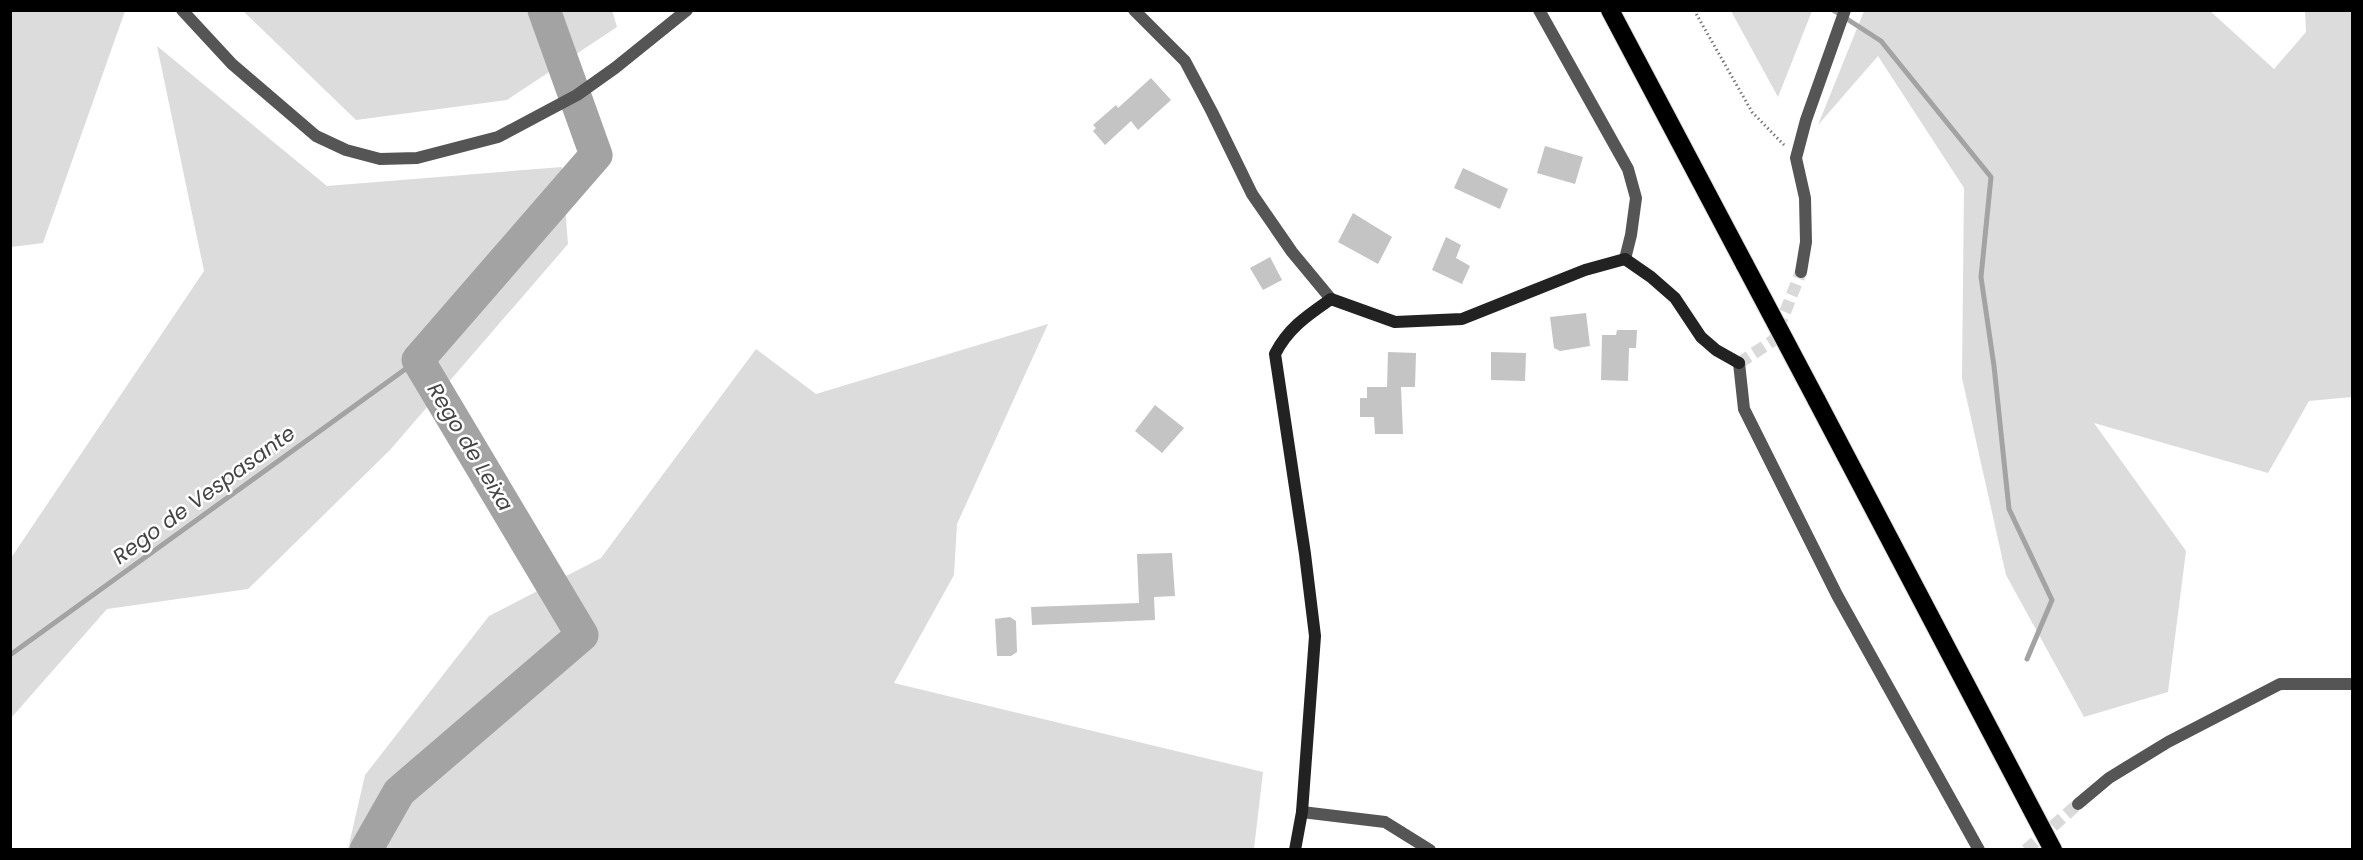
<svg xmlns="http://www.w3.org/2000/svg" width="2363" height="860" font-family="Poppins,sans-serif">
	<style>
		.green { fill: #dcdcdc }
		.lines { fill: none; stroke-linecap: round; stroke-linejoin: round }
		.stream { stroke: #a3a3a3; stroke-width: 5 }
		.river { stroke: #a3a3a3; stroke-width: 33 }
		.building { fill: #c4c4c4 }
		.street-tunnel { stroke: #d9d9d9; stroke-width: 12; stroke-dasharray: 12 6; stroke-linecap: butt }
		.highway-casing { stroke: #dbdbdb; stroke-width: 20 }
		.path { stroke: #777; stroke-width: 3; stroke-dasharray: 1.5 3; stroke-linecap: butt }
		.street { stroke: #555; stroke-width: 12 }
		.secondary { stroke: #222; stroke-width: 12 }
		.highway { stroke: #000; stroke-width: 18 }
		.highway-bridge-casing { stroke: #dbdbdb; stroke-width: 20; stroke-linecap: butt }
		.highway-bridge { stroke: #000; stroke-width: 18 }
		.labels { text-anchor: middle; stroke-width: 5; stroke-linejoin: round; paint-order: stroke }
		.water-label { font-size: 21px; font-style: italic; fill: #444; stroke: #fff }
	</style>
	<rect width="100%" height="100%" fill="#fff"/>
	<path class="green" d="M612 10 617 27 507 100 356 120 243 11Z
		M10 11H125L43 243 11 247Z
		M1731 11H1812L1778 97Z
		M1864 11H2210L2274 69 2306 32 2305 11H2352V397L2309 401 2268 473 2094 423 2186 551 2168 692 2084 717 2006 575 1962 378 1964 188 1878 56 1818 125Z
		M157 46 327 186 562 167 568 244 390 450 248 589 107 609 11 718V558L204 271Z
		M1048 324 957 524 954 575 894 683 1263 772 1254 849H348L365 775 489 616 601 558 756 349 816 394Z"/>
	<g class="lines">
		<path class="stream" d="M1833 10 1881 41 1991 177 1981 277 1994 366 2009 509 2052 600 2027 659
			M10 655 418 360"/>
		<path class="river" d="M366 850 399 792 582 635 418 360 596 155 544 10"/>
	</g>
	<path class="building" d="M1151 78 1171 100 1138 130 1131 121 1105 145 1093 131 1096 128 1093 125 1116 105 1118 108Z
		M1545 146 1583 157 1575 184 1537 173Z
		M1463 168 1508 189 1500 209 1454 188Z
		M1353 213 1392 237 1378 264 1338 242Z
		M1446 237 1461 245 1456 258 1470 266 1462 284 1432 270Z
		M1270 257 1282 280 1263 290 1250 268Z
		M1586 313 1590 346 1560 351 1554 348 1550 317Z
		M1617 330H1637L1636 348H1629L1628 381 1601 380 1602 335H1616Z
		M1388 352 1416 353 1415 387H1401L1403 434H1375L1374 417H1360V398H1367V387H1387Z
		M1491 352 1526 353 1525 381 1491 380Z
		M1155 405 1184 428 1162 453 1135 431Z
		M1172 553 1175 596 1154 597 1155 620 1032 625 1031 607 1139 603 1137 554Z
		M1010 617 1016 621 1017 652 1011 656H997L995 619Z"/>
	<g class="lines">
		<path class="street-tunnel" d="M1739 363 1774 340 1801 272
			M2026 850 2078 804"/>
		<defs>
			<path id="highway" d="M1610 10 1745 265
				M1816 399 2053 850"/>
		</defs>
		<use href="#highway" class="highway-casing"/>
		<path class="path" d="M1694 10 1752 112 1784 145"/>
		<path class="street" d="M182 10 232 64 316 136 346 150 380 159 417 158 498 137 577 95 615 68 687 10
			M1134 10 1185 61 1212 112 1252 194 1292 252 1331 299
			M1539 10 1628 169 1636 198 1631 235 1625 259
			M1801 272 1806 242 1805 198 1796 158 1806 120 1845 10
			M1739 363 1744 409 1837 595 1979 850
			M2078 804 2109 778 2168 742 2280 684H2352
			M1302 812 1385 822 1430 850"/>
		<path class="secondary" d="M1295 850 1302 812 1315 636 1305 554 1275 354C1288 328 1308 315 1331 299L1395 322 1462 319 1585 270 1625 259 1651 277 1675 298 1701 337 1716 350 1739 363"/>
		<use href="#highway" class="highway"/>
		<defs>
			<path id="highway-bridge" d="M1745 265 1816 399"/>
		</defs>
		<use href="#highway-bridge" class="highway-bridge-casing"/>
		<use href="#highway-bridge" class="highway-bridge"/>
	</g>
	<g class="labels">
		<g class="water-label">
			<text transform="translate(470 447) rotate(59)" y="7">Rego de Leixa</text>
			<text transform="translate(204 495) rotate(-36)" y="7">Rego de Vespasante</text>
		</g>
	</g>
	<rect width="2363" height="860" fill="none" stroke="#000000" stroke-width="24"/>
</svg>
